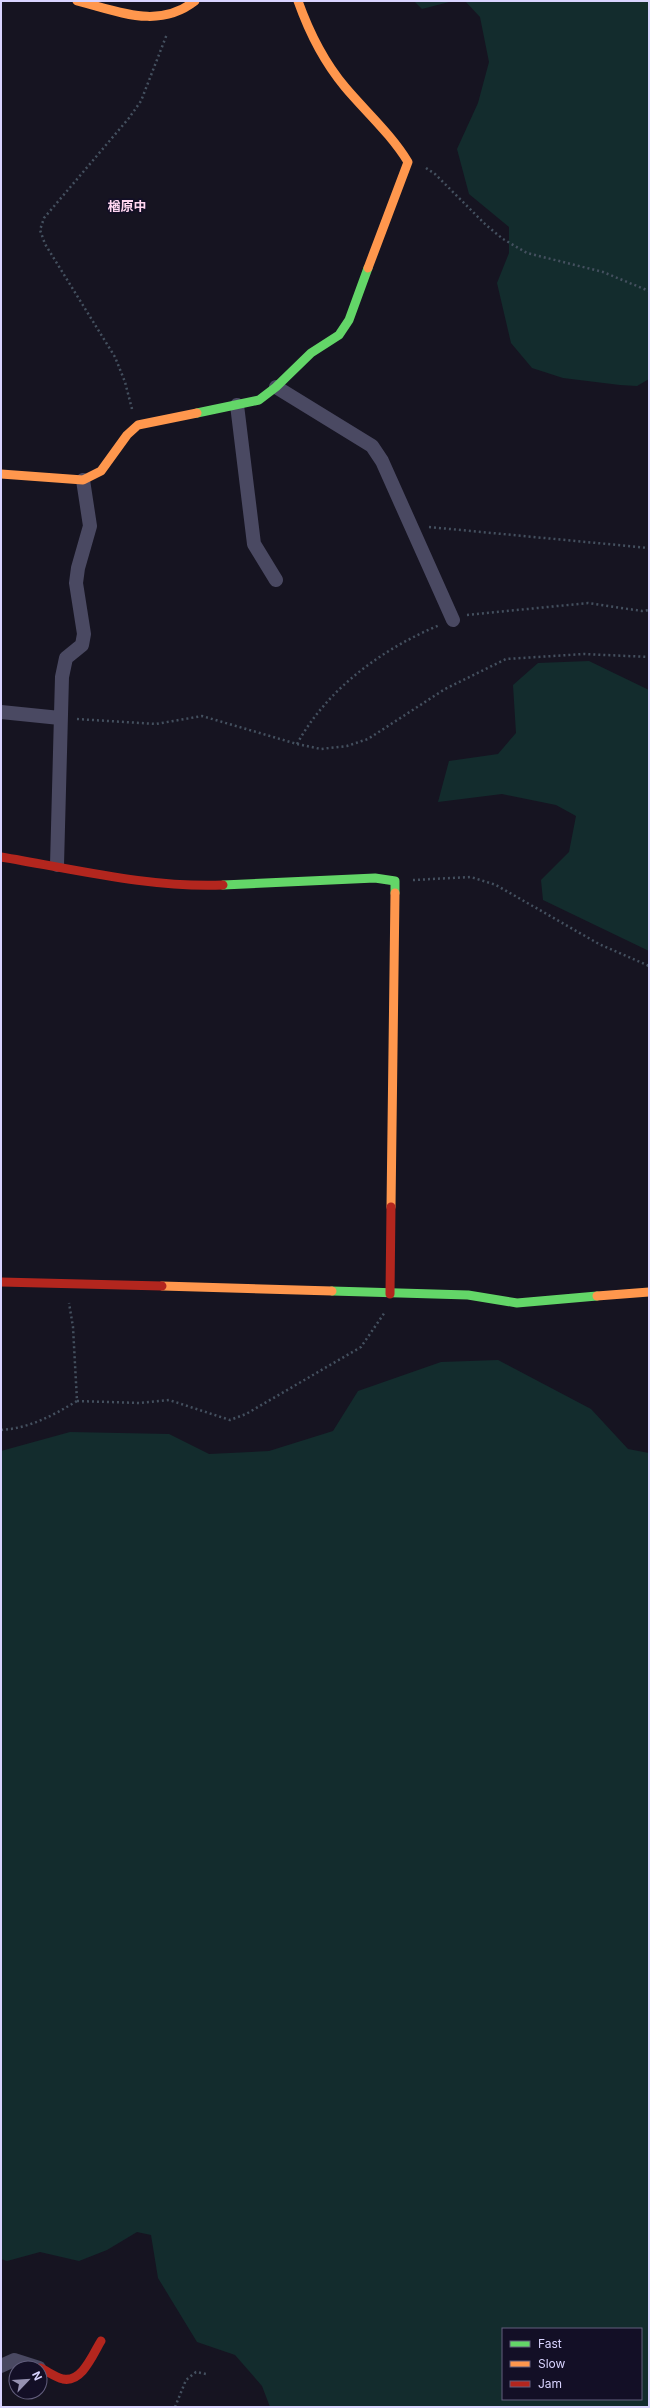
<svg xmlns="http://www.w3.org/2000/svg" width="650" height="2408" font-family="Inter,'Noto Sans JP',sans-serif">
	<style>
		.green { fill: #132c2d; fill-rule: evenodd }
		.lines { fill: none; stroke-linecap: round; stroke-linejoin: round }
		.path { stroke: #44505f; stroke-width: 2.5; stroke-dasharray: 2 3; stroke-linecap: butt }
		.street { stroke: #4a4962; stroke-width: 14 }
		.fast { stroke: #63d668; stroke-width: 9 }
		.slow { stroke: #ff974d; stroke-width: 9 }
		.jam { stroke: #b3261e; stroke-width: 9 }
		.labels { text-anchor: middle; stroke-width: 3.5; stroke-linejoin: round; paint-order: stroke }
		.quarter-label { font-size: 13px; font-weight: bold; fill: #ffd6f0; stroke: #130f26 }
	</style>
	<rect width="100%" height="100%" fill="#161421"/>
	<path class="green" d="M414 1H453L422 9Z
		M465 1H649V379L637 386 620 385 563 378 532 368 511 343 497 283 509 253V227L469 194 457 149 478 103 489 62 480 17Z
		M589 661 649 690V951L543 900 541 880 569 852 576 816 556 805 502 794 438 802 449 761 498 754 516 733 513 685 538 663Z
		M498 1360 591 1409 628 1449 649 1453V2407H270L262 2386 235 2355 197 2342 158 2278 151 2235 137 2232 107 2250 79 2261 40 2252 7 2261 1 2259V1451L70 1432 169 1434 209 1454 269 1451 333 1431 358 1391 441 1362ZM503 2329H641V2399H503Z"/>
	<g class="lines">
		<path class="path" d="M426 168 435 174 486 225 503 239 527 253 603 272 649 291
			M132 409 125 382 115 357 45 244 40 230 44 218 129 118 141 101 167 34
			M429 527 649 548
			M467 615 588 603 642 611 649 610
			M77 719 156 724 202 716 297 744 321 749 347 746 368 739 445 689 506 659 584 654 649 657
			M297 744C327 689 383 648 440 625
			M413 880 471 877 496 885 599 944 649 966
			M77 1401 140 1403 169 1400 230 1420 246 1414 361 1347 385 1312
			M1 1430C30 1428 52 1416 77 1401L73 1327 69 1303
			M175 2407 186 2380 196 2372 206 2374"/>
		<path class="street" d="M276 387 372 446 382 461 453 620
			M237 405 254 544 276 580
			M1 712 60 718
			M57 865 62 677 66 658 82 645 84 634 76 583 78 568 90 526 83 480
			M1 2366 14 2360 39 2368"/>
		<path class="fast" d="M197 413 259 400 276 387 311 353 339 335 349 320 368 268
			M223 885 375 878 395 881V893
			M332 1291 468 1295 517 1303 597 1296"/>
		<path class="slow" d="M77 1C118 11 158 30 195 1
			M298 1C309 32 324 62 345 87 366 112 391 134 408 162L368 268
			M1 474 83 480 101 471 127 435 138 425 197 413
			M391 1207 395 893
			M162 1286 332 1291
			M597 1296 649 1292"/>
		<path class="jam" d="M1 857C74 869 149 888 223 885
			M1 1282 162 1286
			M390 1294 391 1207
			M40 2368C47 2371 55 2377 63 2379 82 2383 93 2354 101 2341"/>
	</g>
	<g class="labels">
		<g class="quarter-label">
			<text x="127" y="211">楢原中</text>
		</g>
	</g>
	<rect width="650" height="2408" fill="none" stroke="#d9d4ff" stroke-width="4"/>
	<rect x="502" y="2328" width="140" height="72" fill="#130f26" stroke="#625e7d"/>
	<rect x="510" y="2341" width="20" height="6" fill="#63d668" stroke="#625e7d"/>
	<text x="538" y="2348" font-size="12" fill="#d9d4ff">Fast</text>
	<rect x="510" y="2361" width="20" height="6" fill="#ff974d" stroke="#625e7d"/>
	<text x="538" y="2368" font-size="12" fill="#d9d4ff">Slow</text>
	<rect x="510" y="2381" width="20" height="6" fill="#b3261e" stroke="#625e7d"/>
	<text x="538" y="2388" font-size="12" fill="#d9d4ff">Jam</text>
	<g transform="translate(28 2380) rotate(65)"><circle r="19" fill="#130f26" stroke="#625e7d"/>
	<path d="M0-3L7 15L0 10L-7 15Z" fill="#9591b1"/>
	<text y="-6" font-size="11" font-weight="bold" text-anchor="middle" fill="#d9d4ff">N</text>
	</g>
</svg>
